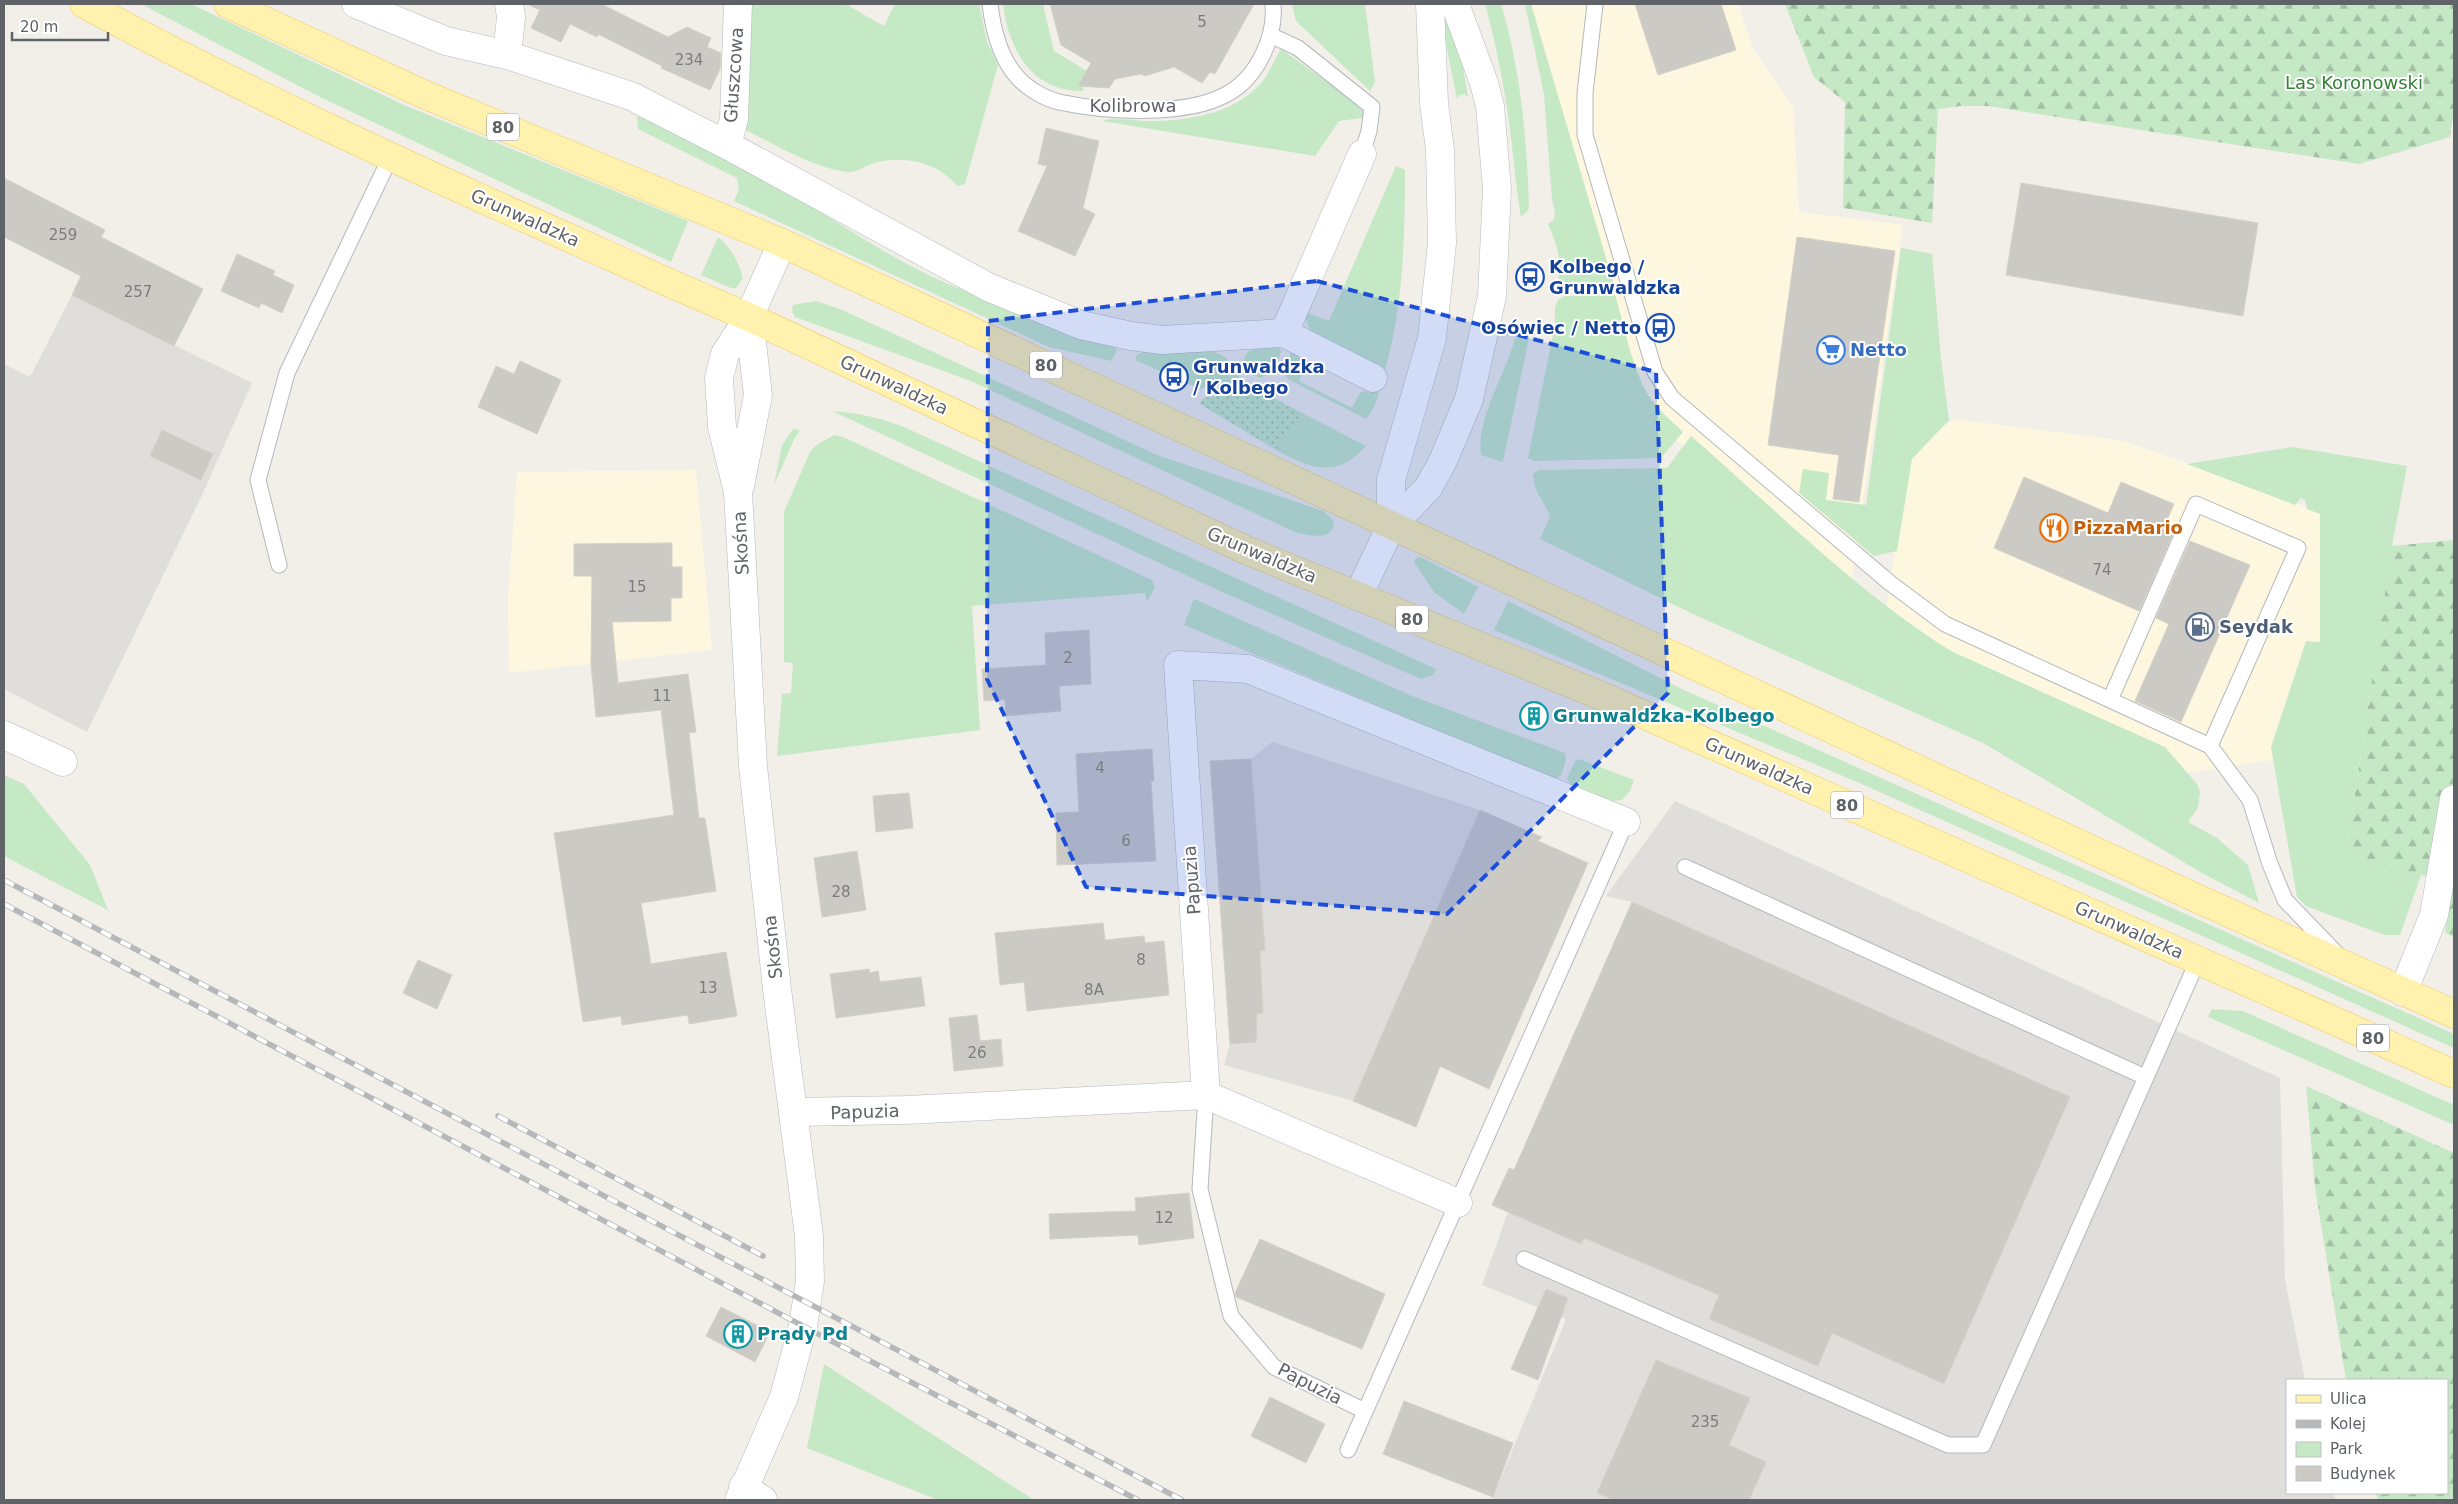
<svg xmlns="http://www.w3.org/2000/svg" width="2458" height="1504" font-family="'DejaVu Sans',sans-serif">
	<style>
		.commercial { fill: #fef7e0 }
		.industrial { fill: #e0deda }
		.green { fill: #c5e8c5 }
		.forest { fill: url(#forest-firs) }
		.garden { fill: url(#garden-dots) }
		.building { fill: #cccac5; stroke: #d6d1c6 }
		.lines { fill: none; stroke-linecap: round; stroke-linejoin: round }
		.service-casing { stroke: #b5b8bc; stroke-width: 17 }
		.minor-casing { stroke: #b5b8bc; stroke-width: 29 }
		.tertiary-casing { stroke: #b5b8bc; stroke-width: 29 }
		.secondary-casing { stroke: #b6babf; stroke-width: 29 }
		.primary-casing { stroke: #f2c960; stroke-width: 29 }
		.service { stroke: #fff; stroke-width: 15 }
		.minor { stroke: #fff; stroke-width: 28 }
		.tertiary { stroke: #fff; stroke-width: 28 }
		.secondary { stroke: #fff; stroke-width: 28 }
		.primary { stroke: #fff2af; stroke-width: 28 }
		.rail-casing { stroke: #b6b7b8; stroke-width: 5.5 }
		.rail { stroke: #fff; stroke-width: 4; stroke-dasharray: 11; stroke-linecap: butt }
		.marked { fill: #1d4ed8; fill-opacity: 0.2; stroke: #1d4ed8; stroke-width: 4; stroke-dasharray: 10 6; stroke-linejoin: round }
		.labels { text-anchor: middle; stroke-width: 4; stroke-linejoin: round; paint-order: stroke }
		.number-label { font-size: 15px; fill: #7a7d7f }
		.shield { fill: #fff; stroke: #8f9295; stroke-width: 1 }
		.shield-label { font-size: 16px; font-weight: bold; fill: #5f6368 }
		.street-label { font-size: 18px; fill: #5f6368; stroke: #fff }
		.park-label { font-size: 18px; fill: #348238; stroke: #fff }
		.transit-label { font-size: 18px; font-weight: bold; fill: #164399; stroke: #fff; text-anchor: start }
		.shop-label { font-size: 18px; font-weight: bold; fill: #366cbe; stroke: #fff; text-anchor: start }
		.food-label { font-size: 18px; font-weight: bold; fill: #c56008; stroke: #fff; text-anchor: start }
		.service-label { font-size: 18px; font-weight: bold; fill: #4e5e75; stroke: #fff; text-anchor: start }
		.culture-label { font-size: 18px; font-weight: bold; fill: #0d838f; stroke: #fff; text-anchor: start }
	</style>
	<defs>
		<pattern id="forest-firs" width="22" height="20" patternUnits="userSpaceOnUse" patternTransform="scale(1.25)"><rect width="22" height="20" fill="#c5e8c5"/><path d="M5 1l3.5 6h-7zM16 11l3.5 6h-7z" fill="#a3c0a4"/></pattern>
		<pattern id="garden-dots" width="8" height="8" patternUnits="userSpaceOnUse" patternTransform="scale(1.25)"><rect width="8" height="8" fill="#c5e8c5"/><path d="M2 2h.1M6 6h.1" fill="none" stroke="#a3c0a4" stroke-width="1.8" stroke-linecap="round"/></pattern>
	</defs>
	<rect width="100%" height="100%" fill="#f1efe8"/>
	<path class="commercial" d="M1531 4H1738L1753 49 1793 106 1799 212 1903 225 1851 586 1670 435 1628 374Z
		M1954 419 2125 441 2328 515 2327 649 2293 757 2178 774 1947 657 1885 615 1911 451Z
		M696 470 712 650 509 673 508 599 517 472Z"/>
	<path class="industrial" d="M72 295 252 383 202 495 87 732 4 689V364L30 377Z
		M1272 742 1480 810 1542 837 1538 841 1588 863 1489 1089 1440 1067 1416 1127 1353 1101 1224 1065 1230 1044 1229 1031 1210 761 1251 759Z
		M1675 801 2280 1078 2285 1280 2305 1380H2287V1493H2333L2336 1500H1492L1566 1319 1482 1285 1508 1212 1492 1205 1509 1168 1514 1170 1632 902 1606 896Z"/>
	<path class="green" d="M141 4H191L404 105 688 221 671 262 322 98Z
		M751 4H845L884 26 895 4H979L987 42 998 65 965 184 958 186C936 162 905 155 874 163 867 165 857 172 850 172 816 170 774 144 744 129Z
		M1003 4H1043L1054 51 1087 71 1080 83 1084 91C1032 92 1009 51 1003 4Z
		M1292 4H1365L1375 82 1370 91 1296 21Z
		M1438 4H1448L1458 37 1468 97 1464 94 1460 95 1457 99Z
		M1485 4H1501C1521 71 1527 140 1529 209L1521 217C1515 182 1513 148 1508 114 1502 76 1495 40 1485 4Z
		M1525 4H1531L1614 285 1562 288C1556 278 1560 271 1559 260 1558 247 1553 236 1548 224L1554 220 1555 213 1552 199 1544 94Z
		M1281 49 1351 99 1368 117 1339 121 1315 156 1102 121C1115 116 1134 121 1148 121 1188 121 1235 114 1262 82 1270 72 1274 60 1281 49Z
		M637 116C691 139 743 164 793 195 839 223 884 254 933 277 992 305 1053 324 1114 346L1117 350 1111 361 1049 347 734 201 739 189 737 178 638 129Z
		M1396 166 1405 170C1405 241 1403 313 1382 381 1378 395 1376 408 1366 419L1288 379 1284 373 1291 352C1308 362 1306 364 1299 381L1352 408 1360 393 1365 391 1369 393 1380 371 1312 335 1306 320 1307 313 1329 321Z
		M718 237C732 249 738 261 743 278L736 288H731L701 275Z
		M1901 248 1932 254 1941 359 1949 420 1912 459 1897 551 1874 556 1799 493 1803 469 1829 473 1826 500 1866 505Z
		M1615 295C1625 327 1631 365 1648 395 1657 409 1671 420 1683 432L1661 458 1534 461 1528 458 1555 325C1555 313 1552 301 1565 296Z
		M816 301 840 309 1157 455 1323 511 1334 521C1334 542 1310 535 1297 533L971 381 795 317 792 311 793 305Z
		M1519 323 1531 328 1503 462 1481 455C1475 416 1512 365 1519 323Z
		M1272 346 1282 350 1273 372 1260 378 1251 373 1244 362C1245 347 1260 347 1272 346Z
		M1144 351C1170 358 1204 341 1226 358 1233 364 1236 374 1242 381L1200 389 1135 360 1137 355Z
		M832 411C858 413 882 418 906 428L1436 669 1433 675 1421 679 1220 591Z
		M1304 414 1366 446C1336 480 1310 468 1276 450Z
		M794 428 800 431 795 437 774 485 782 445Z
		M834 435 843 437 1152 580 1155 587 1147 602 1145 593 972 606 980 730 777 756 782 694 791 693 793 663 784 662V512L810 452 815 446Z
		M1691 436C1775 509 1860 595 1953 652L2165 747 2197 784 2200 792 2198 808 2188 822 2217 838 2248 865 2259 903 2202 873 1983 743 1695 615 1540 539 1550 517C1544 499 1534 494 1533 474L1539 470 1667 468Z
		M2292 447 2407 466 2392 546 2346 854 2421 875 2400 935H2386L2376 932 2306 906 2297 897 2271 747 2306 641 2320 642V514L2307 509 2305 500 2301 498 2295 505 2187 464Z
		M1421 557 1478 587 1464 614 1434 592 1414 562 1416 558Z
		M1194 599 1412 696 1565 753 1566 760 1561 776 1554 779 1184 625Z
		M1508 601 1684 690 2454 1034V1048L1855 781 1494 630Z
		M1579 759 1634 780 1630 791 1622 800 1611 801 1570 783 1567 779 1575 761Z
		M4 775 24 784 90 865 108 910 4 856Z
		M2212 1009 2243 1011 2454 1105V1125L2208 1017Z
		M824 1364 1034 1500H938L807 1448Z"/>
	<path class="forest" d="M1785 4H2454V108L2450 137 2359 164 1988 106H1961L1938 109 1932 223 1843 208 1845 102 1814 77Z
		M2454 540V937L2445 933 2453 882 2421 875 2346 854 2392 546Z
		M2306 1086 2454 1153V1500H2378L2376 1493H2447V1380H2346L2315 1187Z"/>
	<path class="garden" d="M1257 389 1304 414 1276 450 1200 404 1203 398Z"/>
	<path class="building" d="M527 4H601L668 37 687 27 711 38 707 47 721 53 720 69 710 90 661 68 662 66 598 34 597 37 570 24 561 42 531 28 540 10Z
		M1050 4H1254L1215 74 1210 72 1202 83 1174 67 1145 76 1141 74 1115 79 1109 88 1078 86 1091 63 1061 45Z
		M1635 4H1721L1736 50 1658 75Z
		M1046 128 1099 141 1083 208 1095 214 1075 256 1018 231 1047 166 1038 164Z
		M4 178 105 230 101 237 203 289 174 346 72 295 81 276 4 237Z
		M2021 183 2258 223 2243 316 2006 275Z
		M1797 237 1895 251 1859 502 1833 499 1839 455 1768 445Z
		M237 254 275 271 273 275 294 285 282 313 261 303 259 308 221 291Z
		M520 361 561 380 537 434 478 407 496 366 514 374Z
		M162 430 213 454 201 480 150 456Z
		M2024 477 2108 513 2121 482 2174 504 2163 529 2173 534 2139 611 1994 548Z
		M2190 541 2250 565 2181 722 2135 701 2169 624 2156 618Z
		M672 543V567H682V598H671V621L612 622 618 683 688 674 696 732 689 733 699 818H705L716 891 641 903 651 964 726 952 737 1016 689 1024 688 1015 622 1025 621 1016 583 1022 554 833 674 815 661 710 596 717 591 664 592 576H574V544Z
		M1089 630 1091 684 1059 686 1061 711 1006 716 1005 699 984 701 982 669 1046 665 1045 633Z
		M1152 749 1154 781H1151L1156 861 1057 865 1056 813 1079 812 1076 754Z
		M1251 759 1265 950 1260 951 1263 1013 1257 1014 1256 1042 1230 1044 1210 761Z
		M909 793 913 828 876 832 873 796Z
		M1480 810 1542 837 1538 841 1588 863 1489 1089 1440 1066 1416 1127 1353 1101Z
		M857 851 866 910 822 917 814 858Z
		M1632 902 2070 1097 1944 1384 1832 1333 1818 1366 1709 1319 1719 1295 1584 1238 1581 1244 1492 1205 1509 1168 1514 1170Z
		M1103 923 1105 940 1144 936 1145 943 1164 941 1169 995 1027 1011 1024 982 1000 985 995 933Z
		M418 960 452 975 437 1009 403 993Z
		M869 969 870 973 878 971 880 982 921 977 925 1006 836 1018 830 974Z
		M977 1015 980 1041 1001 1039 1003 1066 954 1071 949 1018Z
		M1189 1193 1194 1238 1139 1245 1138 1235 1050 1239 1049 1214 1136 1211 1135 1198Z
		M1260 1239 1385 1294 1362 1349 1236 1297 1235 1293Z
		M1546 1289 1568 1298 1538 1380 1511 1369Z
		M721 1307 770 1332 755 1362 706 1336Z
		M1656 1360 1750 1398 1729 1445 1766 1462 1749 1500H1614L1597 1493Z
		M1270 1397 1325 1424 1306 1463 1251 1436Z
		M1404 1401 1513 1443 1493 1497 1383 1454Z"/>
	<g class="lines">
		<defs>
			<path id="service" d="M990 4C993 30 1001 61 1020 80 1030 90 1046 99 1059 102 1105 112 1186 117 1227 94 1257 78 1276 37 1273 4
				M1595 4 1585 93V135L1655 372 1672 398 1890 583 1945 624 2210 746 2250 800 2270 864 2285 900 2338 955
				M1270 35 1298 48 1372 107 1369 131 1362 154
				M279 565 258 480 287 373 390 158
				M2110 700 2196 504 2298 548 2210 746
				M1685 867 2145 1077
				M1206 1095 1200 1189 1231 1316 1274 1367 1365 1411
				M1524 1259 1948 1445H1983L2198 960
				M1348 1450 1626 822"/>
			<path id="minor" d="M356 4 446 41 507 55 631 96 727 145 988 287 1081 325 1131 336 1162 340 1284 333 1362 154
				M507 55 511 17 509 4
				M727 145 734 119 738 4
				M1284 333 1373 378
				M4 735 63 762
				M2403 992 2434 915 2454 799
				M1206 1095 1178 665 1248 669 1626 822
				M793 1112 906 1110 1206 1095 1458 1203
				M743 1487 763 1500"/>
			<path id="tertiary" d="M740 486 758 395 749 317
				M739 1500 784 1397 803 1326 810 1281 809 1236 777 989 753 766 738 492 722 427 719 378 725 354 749 317 782 243"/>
			<path id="secondary" d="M1391 526V480L1432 338 1442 243 1440 150 1434 103 1430 4
				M1358 596 1391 526 1428 488 1442 463 1469 399 1492 296 1497 189 1490 106 1484 83 1455 4"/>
			<path id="primary" d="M84 4C229 83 378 152 529 220 602 252 675 287 749 317L1246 550 1611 700 2454 1074
				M228 4 421 93 782 243 2194 897 2454 1014"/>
		</defs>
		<use href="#service" class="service-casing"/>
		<use href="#minor" class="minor-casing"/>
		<use href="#tertiary" class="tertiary-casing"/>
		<use href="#secondary" class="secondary-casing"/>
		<use href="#primary" class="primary-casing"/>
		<use href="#service" class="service"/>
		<use href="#minor" class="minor"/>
		<use href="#tertiary" class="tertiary"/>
		<use href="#secondary" class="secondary"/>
		<use href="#primary" class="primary"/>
		<defs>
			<path id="rail" d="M4 880 1182 1500
				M4 904 822 1336 1138 1500
				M498 1116 763 1256"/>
		</defs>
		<use href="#rail" class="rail-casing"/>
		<use href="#rail" class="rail"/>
	</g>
	<path class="marked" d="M1317 281 1656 372 1668 693 1447 914 1086 887 987 679 988 321Z"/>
	<defs>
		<symbol id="bus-ring" viewBox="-11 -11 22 22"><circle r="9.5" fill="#fff" stroke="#1a4fb4" stroke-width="1.5"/><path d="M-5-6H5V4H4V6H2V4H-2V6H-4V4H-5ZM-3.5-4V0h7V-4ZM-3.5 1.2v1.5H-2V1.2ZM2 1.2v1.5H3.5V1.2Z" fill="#1a4fb4"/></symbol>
		<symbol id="supermarket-ring" viewBox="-11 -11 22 22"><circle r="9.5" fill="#fff" stroke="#3f7fe0" stroke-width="1.5"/><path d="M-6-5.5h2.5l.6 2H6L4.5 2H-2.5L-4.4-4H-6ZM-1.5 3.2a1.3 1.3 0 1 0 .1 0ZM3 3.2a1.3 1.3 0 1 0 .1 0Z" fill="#3f7fe0"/></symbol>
		<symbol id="restaurant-ring" viewBox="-11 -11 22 22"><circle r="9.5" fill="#fff" stroke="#e8710a" stroke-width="1.5"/><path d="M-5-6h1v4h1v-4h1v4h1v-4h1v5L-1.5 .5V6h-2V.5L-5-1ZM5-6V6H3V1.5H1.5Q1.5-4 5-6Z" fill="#e8710a"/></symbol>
		<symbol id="fuel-ring" viewBox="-11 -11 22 22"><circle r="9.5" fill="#fff" stroke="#5c6f8a" stroke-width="1.5"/><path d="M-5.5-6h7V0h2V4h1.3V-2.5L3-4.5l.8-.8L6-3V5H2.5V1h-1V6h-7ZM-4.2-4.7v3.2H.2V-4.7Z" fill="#5c6f8a"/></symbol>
		<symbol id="building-ring" viewBox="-11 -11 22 22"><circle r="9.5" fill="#fff" stroke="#0f9aa8" stroke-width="1.5"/><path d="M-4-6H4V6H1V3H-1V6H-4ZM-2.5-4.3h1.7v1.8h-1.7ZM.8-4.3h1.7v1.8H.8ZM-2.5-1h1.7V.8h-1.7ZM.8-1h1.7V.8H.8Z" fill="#0f9aa8"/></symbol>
	</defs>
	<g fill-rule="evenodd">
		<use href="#bus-ring" x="1514" y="261" width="32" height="32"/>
		<use href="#bus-ring" x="1644" y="312" width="32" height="32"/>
		<use href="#supermarket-ring" x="1815" y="334" width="32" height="32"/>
		<use href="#bus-ring" x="1158" y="361" width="32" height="32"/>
		<use href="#restaurant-ring" x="2038" y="512" width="32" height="32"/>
		<use href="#fuel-ring" x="2184" y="611" width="32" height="32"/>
		<use href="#building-ring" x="1518" y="700" width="32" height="32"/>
		<use href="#building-ring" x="722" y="1318" width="32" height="32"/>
	</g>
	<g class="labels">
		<g class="number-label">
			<text x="1202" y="27">5</text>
			<text x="689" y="65">234</text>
			<text x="63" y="240">259</text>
			<text x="138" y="297">257</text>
			<text x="2102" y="575">74</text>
			<text x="637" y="592">15</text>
			<text x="1068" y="663">2</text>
			<text x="662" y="701">11</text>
			<text x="1100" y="773">4</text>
			<text x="1126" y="846">6</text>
			<text x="841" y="897">28</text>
			<text x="1141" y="965">8</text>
			<text x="708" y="993">13</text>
			<text x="1094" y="995">8A</text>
			<text x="977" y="1058">26</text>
			<text x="1164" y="1223">12</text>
			<text x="1705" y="1427">235</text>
		</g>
		<g class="shield">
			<rect x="487" y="113.5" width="32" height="27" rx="4"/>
			<rect x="1030" y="351.5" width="32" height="27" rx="4"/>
			<rect x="1396" y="605.5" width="32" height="27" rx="4"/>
			<rect x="1831" y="791.5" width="32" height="27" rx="4"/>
			<rect x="2357" y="1024.5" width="32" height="27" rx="4"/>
		</g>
		<g class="shield-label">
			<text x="503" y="133">80</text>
			<text x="1046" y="371">80</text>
			<text x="1412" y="625">80</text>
			<text x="1847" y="811">80</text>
			<text x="2373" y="1044">80</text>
		</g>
		<g class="street-label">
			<text transform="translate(734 75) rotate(-86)" y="6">Głuszcowa</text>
			<text x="1133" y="112">Kolibrowa</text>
			<text transform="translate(525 218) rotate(24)" y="6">Grunwaldzka</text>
			<text transform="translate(894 385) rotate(25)" y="6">Grunwaldzka</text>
			<text transform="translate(741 543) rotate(-93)" y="6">Skośna</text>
			<text transform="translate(1262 555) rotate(23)" y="6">Grunwaldzka</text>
			<text transform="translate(1759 766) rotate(24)" y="6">Grunwaldzka</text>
			<text transform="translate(1192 880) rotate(-94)" y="6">Papuzia</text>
			<text transform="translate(2129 930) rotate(24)" y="6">Grunwaldzka</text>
			<text transform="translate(773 947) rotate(-96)" y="6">Skośna</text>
			<text transform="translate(865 1112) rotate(-2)" y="6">Papuzia</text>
			<text transform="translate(1310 1384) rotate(27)" y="6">Papuzia</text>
		</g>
		<g class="park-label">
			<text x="2354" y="89">Las Koronowski</text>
		</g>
		<g class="transit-label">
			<text x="1549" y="273">Kolbego /<tspan x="1549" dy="21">Grunwaldzka</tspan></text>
			<text x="1641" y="334" text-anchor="end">Osówiec / Netto</text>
			<text x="1193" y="373">Grunwaldzka<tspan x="1193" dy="21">/ Kolbego</tspan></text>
		</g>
		<g class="shop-label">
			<text x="1850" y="356">Netto</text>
		</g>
		<g class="food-label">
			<text x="2073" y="534">PizzaMario</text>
		</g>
		<g class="service-label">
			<text x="2219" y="633">Seydak</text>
		</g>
		<g class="culture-label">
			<text x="1553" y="722">Grunwaldzka-Kolbego</text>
			<text x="757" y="1340">Prądy Pd</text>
		</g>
	</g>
	<rect width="2458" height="1504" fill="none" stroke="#5f6368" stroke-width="10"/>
	<rect x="2286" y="1379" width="162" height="115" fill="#ffffff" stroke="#bfc1c3"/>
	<rect x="2296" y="1395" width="25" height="8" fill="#fff2af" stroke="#bfc1c3"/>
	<text x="2330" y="1404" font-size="15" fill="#5f6368">Ulica</text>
	<rect x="2296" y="1420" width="25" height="8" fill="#b6b7b8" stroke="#bfc1c3"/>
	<text x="2330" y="1429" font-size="15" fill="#5f6368">Kolej</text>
	<rect x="2296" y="1442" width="25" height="15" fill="#c5e8c5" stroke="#bfc1c3"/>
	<text x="2330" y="1454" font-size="15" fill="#5f6368">Park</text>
	<rect x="2296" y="1466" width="25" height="15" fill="#cccac5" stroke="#bfc1c3"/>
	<text x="2330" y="1479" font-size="15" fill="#5f6368">Budynek</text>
	<path d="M12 32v8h96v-8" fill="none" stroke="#5f6368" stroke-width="2.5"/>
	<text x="20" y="32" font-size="15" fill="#5f6368" stroke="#ffffff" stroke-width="4" paint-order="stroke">20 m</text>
</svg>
